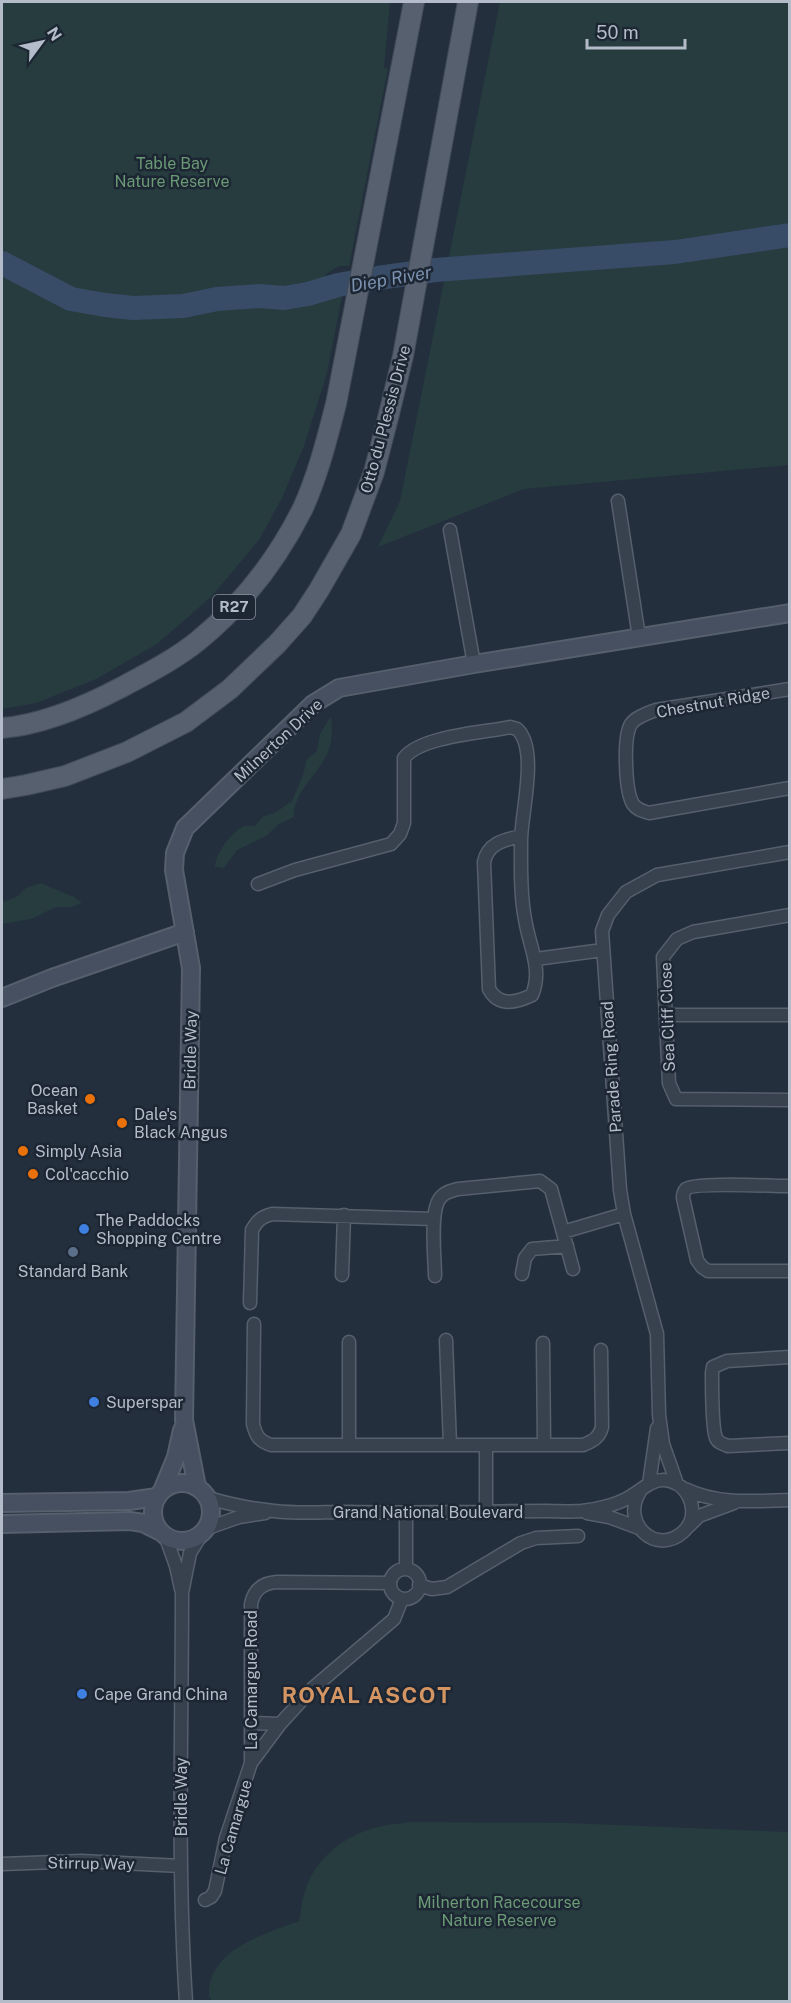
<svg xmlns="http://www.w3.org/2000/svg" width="791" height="2003" font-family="'Public Sans',sans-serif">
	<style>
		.green { fill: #263c3f }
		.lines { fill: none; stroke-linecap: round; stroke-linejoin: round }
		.river { stroke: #394c67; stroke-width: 24 }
		.street-casing { stroke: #565f6c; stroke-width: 15 }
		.secondary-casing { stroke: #565f6c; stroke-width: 20 }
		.primary-casing { stroke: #414a57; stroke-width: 22 }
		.street { stroke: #38414e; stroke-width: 12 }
		.secondary { stroke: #465061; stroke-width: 16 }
		.primary { stroke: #56606e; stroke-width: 20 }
		.food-dot { fill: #e8710a; stroke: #1d2633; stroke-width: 2 }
		.shop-dot { fill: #3f7fe0; stroke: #1d2633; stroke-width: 2 }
		.service-dot { fill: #5c6f8a; stroke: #1d2633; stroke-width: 2 }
		.labels { text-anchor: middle; stroke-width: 5; stroke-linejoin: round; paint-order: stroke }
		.shield { fill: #1d2633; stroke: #878f9c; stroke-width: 1.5 }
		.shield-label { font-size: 15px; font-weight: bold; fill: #b4bcc9 }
		.park-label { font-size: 16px; fill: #6b9a76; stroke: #1d2633 }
		.street-label { font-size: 16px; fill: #b4bcc9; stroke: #1d2633 }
		.poi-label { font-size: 16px; fill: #b4bcc9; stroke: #1d2633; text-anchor: start }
		.water-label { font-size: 18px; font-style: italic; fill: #7c92b1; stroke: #1d2633 }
		.district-label { font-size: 22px; font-weight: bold; letter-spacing: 1.5px; fill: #d59563; stroke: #1d2633 }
	</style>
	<rect width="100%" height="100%" fill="#242f3e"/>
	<path class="green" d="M2 2H390V3L384 68 388 69 349 266H339L326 274 321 297 343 291 327 373 304 446 282 498 259 540 212 596 157 644 96 679 36 703 2 709Z
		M500 2H789V465L524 489 378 547 400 501Z
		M331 716C332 727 333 738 329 749 321 773 293 791 294 817L279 824 266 836 237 850 224 868 215 867C215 854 232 831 244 826 247 826 252 826 255 826L262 817 276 812 292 801 303 775 307 759 317 751 320 734Z
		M41 883 74 897 82 903 70 907H56L31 919 2 924V894L4 902 18 896 26 888Z
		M412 1822 568 1823 789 1832V2001H212L209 1996C207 1950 264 1934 299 1921 301 1910 302 1899 306 1888 316 1859 344 1836 374 1828 386 1824 399 1824 412 1822Z"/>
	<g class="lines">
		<path class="river" d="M2 263 71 299 105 305 133 308 183 306 217 299 260 296 284 298 308 294 338 285 378 278 435 270 675 252 790 235"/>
		<defs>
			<path id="street" d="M618 501 639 637
				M450 530 474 664
				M790 689 656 710C648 713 636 717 631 724 623 737 625 791 633 804 637 810 643 811 649 813L790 788
				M258 884 295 870 391 844 400 834 404 823V758C421 736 482 733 510 727L517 729C539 749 521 813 521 841 521 866 520 894 525 919 529 946 543 969 532 995 516 1003 499 1007 489 989L484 862C488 843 504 840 521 836
				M790 915 693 932 677 939 663 957 669 1083 676 1099 790 1100
				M536 959 603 950
				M667 1015H790
				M790 1186C774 1186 694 1182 686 1189 684 1191 683 1195 683 1198L697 1260 702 1267 708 1271H790
				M563 1232 624 1214
				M522 1274 525 1258 532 1249 567 1246
				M342 1275 344 1215
				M435 1276C435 1258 429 1209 441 1197 445 1192 451 1191 458 1189L540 1181 551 1189 573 1269
				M250 1303 252 1230C257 1221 261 1217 272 1214L434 1219
				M254 1324 253 1424C256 1436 259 1441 271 1445H583C593 1441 599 1438 602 1427L601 1350
				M446 1340 450 1445
				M349 1342V1445
				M543 1343 544 1445
				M790 1357 727 1361 713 1367 712 1373C712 1387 712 1428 716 1438 718 1443 723 1444 728 1446L790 1443
				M649 1484 657 1428
				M677 1484 663 1444 659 1415 657 1334 624 1214 620 1190 602 931 608 915 626 892 657 875 790 852
				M685 1489C718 1505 754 1501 790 1500
				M208 1498C229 1504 252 1509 274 1511 298 1514 323 1512 347 1512 391 1513 434 1512 478 1512 501 1511 523 1511 546 1511 558 1511 571 1512 582 1511 597 1509 613 1506 626 1499 641 1492 652 1476 670 1481 692 1487 700 1517 683 1532 655 1557 619 1521 641 1490
				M486 1512V1445
				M406 1513V1569
				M587 1513 609 1517 639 1528
				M689 1526 699 1516 734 1503
				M205 1529 239 1517 265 1513
				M165 1535 176 1566 181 1589
				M390 1584a15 15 0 1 1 30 0a15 15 0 1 1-30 0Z
				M419 1585 432 1589 447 1587 521 1543 536 1538 578 1536
				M251 1723 280 1724
				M251 1763V1604C254 1590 262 1583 277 1582L390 1583
				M2 1864 81 1861 181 1866
				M205 1900 211 1897 215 1891 226 1838 251 1763 280 1724 313 1688 394 1619 402 1599
				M186 2002C177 1866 182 1729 182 1593L190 1553 201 1535"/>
			<path id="secondary" d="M2 998 52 978 185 932
				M153 1512a29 29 0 1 1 58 0a29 29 0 1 1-58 0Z
				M197 1487 184 1420 191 968 174 870 175 853 185 828 313 704 339 688 474 664 790 613
				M162 1491 176 1457 182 1430
				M2 1503 129 1501 157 1497
				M2 1524 130 1521 143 1523 161 1532"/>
			<path id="primary" d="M2 728C42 725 86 706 122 687 148 673 176 659 199 640 243 604 278 558 303 508 318 475 327 439 336 404L414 2
				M2 789 26 785 65 776 127 752 186 722 230 689 277 644 302 616 319 590 351 534 374 472 389 414 403 356 468 2"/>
		</defs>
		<use href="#street" class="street-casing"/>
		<use href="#secondary" class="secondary-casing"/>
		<use href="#primary" class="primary-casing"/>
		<use href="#street" class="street"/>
		<use href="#secondary" class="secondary"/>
		<use href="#primary" class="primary"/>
	</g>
	<g class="food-dot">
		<circle cx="90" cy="1099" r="6"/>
		<circle cx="122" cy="1123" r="6"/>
		<circle cx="23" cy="1151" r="6"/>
		<circle cx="33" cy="1174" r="6"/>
	</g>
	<g class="shop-dot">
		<circle cx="84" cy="1229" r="6"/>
		<circle cx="94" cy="1402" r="6"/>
		<circle cx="82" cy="1694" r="6"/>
	</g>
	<circle class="service-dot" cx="73" cy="1252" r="6"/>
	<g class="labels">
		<rect class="shield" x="213" y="595" width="42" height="24" rx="4.5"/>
		<g class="shield-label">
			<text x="234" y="612">R27</text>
		</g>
		<g class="park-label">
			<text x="172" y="169">Table Bay<tspan x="172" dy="18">Nature Reserve</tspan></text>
			<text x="499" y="1908">Milnerton Racecourse<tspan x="499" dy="18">Nature Reserve</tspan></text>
		</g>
		<g class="street-label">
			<text transform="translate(385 419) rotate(-75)" y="6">Otto du Plessis Drive</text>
			<text transform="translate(713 702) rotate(-10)" y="6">Chestnut Ridge</text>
			<text transform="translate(278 740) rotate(-43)" y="6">Milnerton Drive</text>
			<text transform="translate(667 1017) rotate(-92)" y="6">Sea Cliff Close</text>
			<text transform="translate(190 1050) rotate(-89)" y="6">Bridle Way</text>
			<text transform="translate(611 1067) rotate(-94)" y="6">Parade Ring Road</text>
			<text x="428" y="1518">Grand National Boulevard</text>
			<text transform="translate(251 1680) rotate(-90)" y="6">La Camargue Road</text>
			<text transform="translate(181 1797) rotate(-90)" y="6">Bridle Way</text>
			<text transform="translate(233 1827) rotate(-74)" y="6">La Camargue</text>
			<text transform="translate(91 1863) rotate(1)" y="6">Stirrup Way</text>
		</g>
		<g class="poi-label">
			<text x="78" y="1096" text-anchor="end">Ocean<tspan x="78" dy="18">Basket</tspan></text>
			<text x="134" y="1120">Dale's<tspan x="134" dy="18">Black Angus</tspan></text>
			<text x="35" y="1157">Simply Asia</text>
			<text x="45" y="1180">Col'cacchio</text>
			<text x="96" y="1226">The Paddocks<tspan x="96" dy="18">Shopping Centre</tspan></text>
			<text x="73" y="1277" text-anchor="middle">Standard Bank</text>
			<text x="106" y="1408">Superspar</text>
			<text x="94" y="1700">Cape Grand China</text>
		</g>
		<g class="water-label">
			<text transform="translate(391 279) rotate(-10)" y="6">Diep River</text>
		</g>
		<g class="district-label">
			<text x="367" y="1703">ROYAL ASCOT</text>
		</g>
	</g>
	<rect width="791" height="2003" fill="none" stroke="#b4bcc9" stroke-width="6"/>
	<g transform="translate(42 42) rotate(57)" stroke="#1d2633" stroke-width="4.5" paint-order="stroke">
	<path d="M0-4.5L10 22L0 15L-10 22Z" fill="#b4bcc9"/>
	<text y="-9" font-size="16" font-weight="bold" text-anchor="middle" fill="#b4bcc9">N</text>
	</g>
	<path d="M587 39v9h98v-9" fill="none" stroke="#b4bcc9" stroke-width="3"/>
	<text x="596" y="39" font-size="18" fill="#b4bcc9" stroke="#1d2633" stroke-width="4.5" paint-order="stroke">50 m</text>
</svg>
